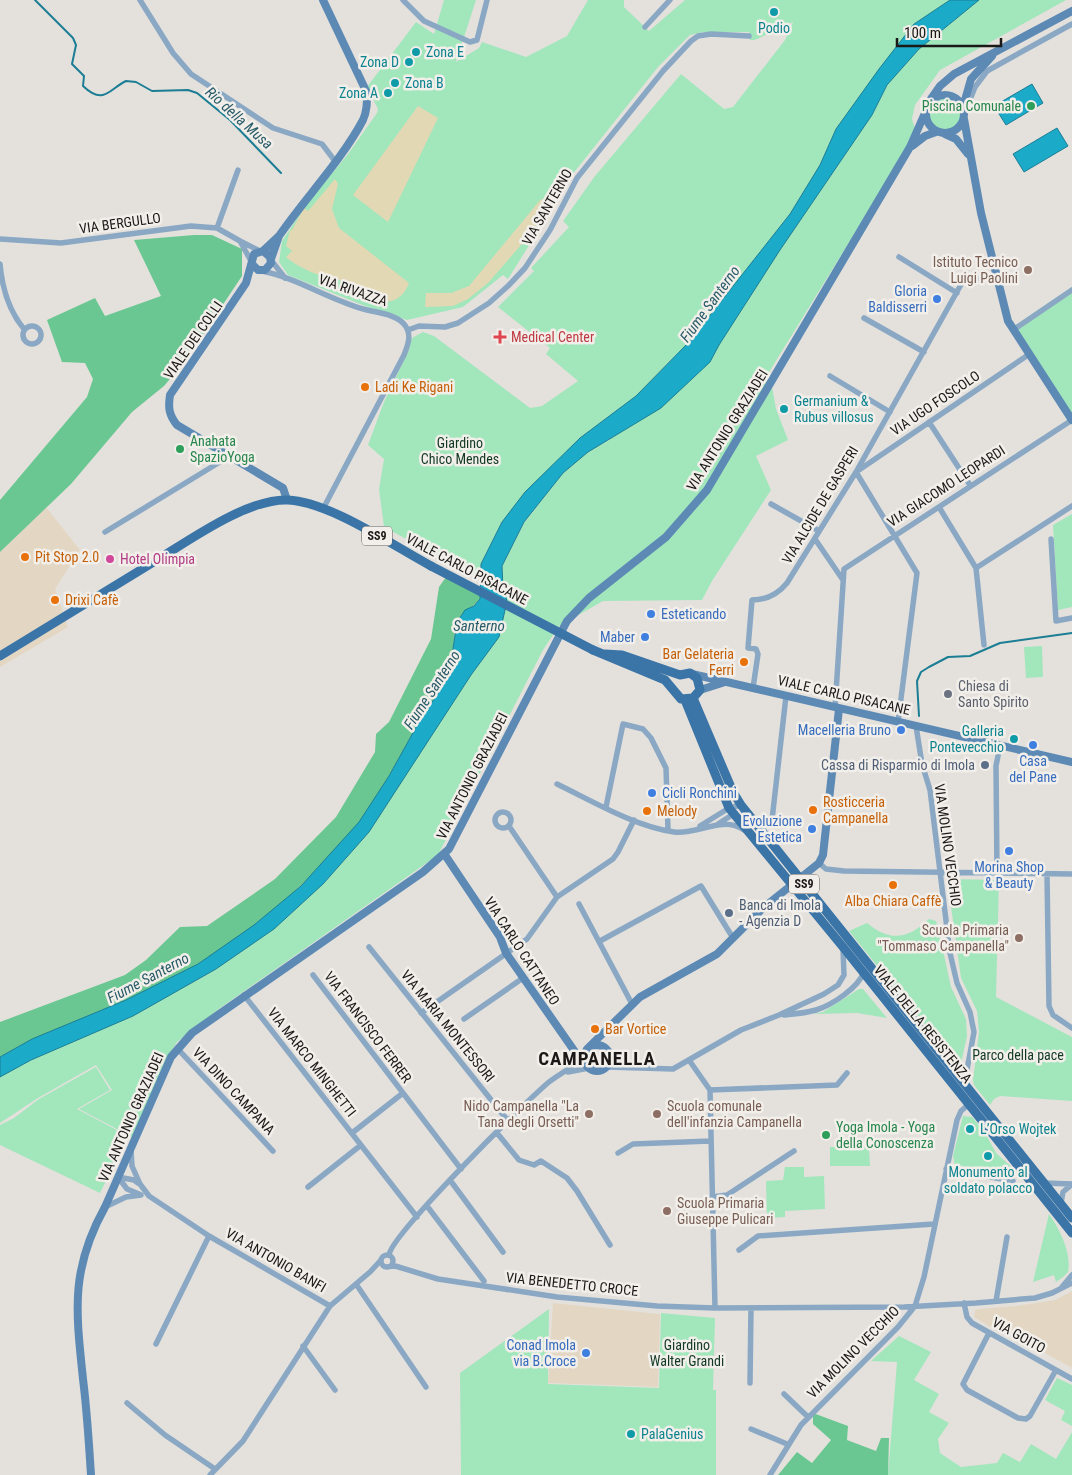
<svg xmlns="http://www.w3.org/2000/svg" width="1072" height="1475" font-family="'Roboto Condensed',sans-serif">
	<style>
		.commercial { fill: #e3d7c3 }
		.green { fill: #a2e6bc }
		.forest { fill: #6bc792 }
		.sand { fill: #e2d8b4 }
		.water { fill: #1caac9; stroke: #1b7e94 }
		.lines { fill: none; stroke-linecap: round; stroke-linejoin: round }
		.stream { stroke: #1b7e94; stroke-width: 2 }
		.street { stroke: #8aa8c4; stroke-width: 5.5 }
		.secondary { stroke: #5d8ab4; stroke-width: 8 }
		.primary { stroke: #3b75a7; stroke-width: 9 }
		.primary-bridge { stroke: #3b75a7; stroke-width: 9 }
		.culture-dot { fill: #0f9aa8; stroke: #f2efea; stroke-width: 2 }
		.leisure-dot { fill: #2e9e5b; stroke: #f2efea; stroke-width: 2 }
		.education-dot { fill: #8d6e63; stroke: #f2efea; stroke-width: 2 }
		.shop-dot { fill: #3f7fe0; stroke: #f2efea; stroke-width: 2 }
		.health-dot { fill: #e0444e; stroke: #f2efea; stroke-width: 2 }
		.food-dot { fill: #e8710a; stroke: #f2efea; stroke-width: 2 }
		.hotel-dot { fill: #d1479c; stroke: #f2efea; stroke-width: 2 }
		.worship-dot { fill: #6b7280; stroke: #f2efea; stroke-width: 2 }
		.service-dot { fill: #5c6f8a; stroke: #f2efea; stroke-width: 2 }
		.labels { text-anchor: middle; stroke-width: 5; stroke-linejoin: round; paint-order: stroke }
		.shield { fill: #f2efea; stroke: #5b5956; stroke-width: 1 }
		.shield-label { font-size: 12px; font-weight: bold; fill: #1a1917 }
		.culture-label { font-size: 14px; fill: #0d838f; stroke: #f2efea; text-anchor: start }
		.leisure-label { font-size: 14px; fill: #27864d; stroke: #f2efea; text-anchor: start }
		.street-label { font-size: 14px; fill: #1a1917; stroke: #f2efea }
		.education-label { font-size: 14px; fill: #785e54; stroke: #f2efea; text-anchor: end }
		.shop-label { font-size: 14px; fill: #366cbe; stroke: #f2efea; text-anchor: end }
		.health-label { font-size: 14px; fill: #be3a42; stroke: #f2efea; text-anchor: start }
		.food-label { font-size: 14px; fill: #c56008; stroke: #f2efea; text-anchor: start }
		.park-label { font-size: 14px; fill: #113823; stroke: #f2efea }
		.hotel-label { font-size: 14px; fill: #b23c85; stroke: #f2efea; text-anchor: start }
		.worship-label { font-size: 14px; fill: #5b616d; stroke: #f2efea; text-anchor: start }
		.service-label { font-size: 14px; fill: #4e5e75; stroke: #f2efea; text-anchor: end }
		.water-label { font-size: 15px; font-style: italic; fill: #285b69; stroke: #f2efea }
		.district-label { font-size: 19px; font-weight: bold; letter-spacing: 1px; fill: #1a1917; stroke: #f2efea }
	</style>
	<rect width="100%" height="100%" fill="#e4e1dd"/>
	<path class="commercial" d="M46 507 80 550 55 589 68 627 0 667V552Z
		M1072 1291V1368L999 1328 997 1331 974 1317 975 1310 978 1309 1016 1306 1055 1300Z
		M553 1303 660 1314 658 1387 548 1383Z"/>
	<path class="green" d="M444 0H476L456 62 479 48 482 42 526 57 567 36 588 0H624V7L649 31 685 0H950L914 24 836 129 820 165 790 214 689 342 636 396 580 438 502 522 481 564 477 577 384 527 379 489 384 459 368 445 384 402 409 350 412 338 423 332 434 336 530 408 542 406 578 381 546 354 550 348 498 307 534 271 531 268 569 227 563 221 595 176 681 74 724 109 733 107 785 40 793 22 755 40H750L749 32H704L690 35 658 67 560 190 554 203V195L547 204 538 231 508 279 503 275 463 307 407 320 365 306 288 275 279 262 282 241 306 205 348 154 377 113 378 109 367 87 416 22 434 34Z
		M979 0H1066L940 70 915 105 912 119 915 129 908 142 909 145 766 377 771 381 776 409 788 440 756 456 771 490 712 581 702 600 603 601 559 626 543 650 438 855 220 1008 177 1042 168 1056 132 1137 79 1109 112 1090 96 1065 38 1098 0 1123V1077L31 1060 133 1016 216 969 274 929 323 884 369 832 471 675 499 637 507 601 503 588 502 566 524 523 563 473 588 452 609 440 710 362 719 345 780 250 872 115 887 85 919 49Z
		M929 114a16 16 0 1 1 32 0a16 16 0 1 1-32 0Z
		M1072 287V423L1011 328Z
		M1072 514V607L1058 610 1053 525Z
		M1042 646 1043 677 1026 678 1024 647Z
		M951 879 999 880 996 997 1072 1037V1101L1000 1096 994 1099 990 1105 974 1085 973 1080 979 1032 977 1011 961 978 948 885Z
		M929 919 936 921 938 927 951 987 966 1019 967 1036 960 1068 849 931 867 923C891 943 909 938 929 919Z
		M859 989H863L887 1018 857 1013 813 1014 823 1012Z
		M96 1067 110 1090 77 1109 128 1136 100 1193 0 1145V1125L14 1118 39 1099Z
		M963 1116 972 1117 984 1131 996 1153 1019 1174 955 1165 953 1156Z
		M830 1147H869L870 1166H830Z
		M785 1167H804V1177L824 1176 825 1209 785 1211V1217L767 1218 766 1181 783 1180Z
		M1049 1214C1059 1228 1072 1253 1068 1272 1065 1276 1060 1279 1056 1282L1054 1275 1033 1282Z
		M549 1309 548 1384 659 1388 661 1313 715 1318 713 1390H716V1475H461L460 1373Z
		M899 1336 931 1352 914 1380 939 1394 929 1412 949 1423 938 1439 940 1453 961 1467 997 1463 1003 1453 1020 1462 1031 1444 1056 1459 1072 1432V1475H888L897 1362 871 1361Z
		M1057 1378 1072 1385V1426L1061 1420 1065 1411 1045 1400Z"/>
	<path class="forest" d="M194 235H212L242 249V276L186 360 164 386 132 412 71 484 0 552V500L87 397 93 379 85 363 62 362 47 320 95 298 105 316 161 296 134 240Z
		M446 577 481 596C476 609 462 608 457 623 452 640 455 659 449 675 444 692 428 707 419 723 399 756 383 792 359 823 316 876 257 930 198 964 135 1001 64 1022 0 1057V1022L125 975 146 960 180 927 207 926 275 879 336 817 375 752 376 734 389 722 431 639 439 587Z
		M813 1413 848 1426 847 1440 876 1451 881 1438H889L888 1475H778L797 1452 812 1463 831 1440 813 1424Z"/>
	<path class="sand" d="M418 106 438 118 388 222 353 195Z
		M335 179 338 184 332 209 339 228 409 283C397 314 370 299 348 287 344 285 342 281 339 280 333 277 326 277 320 275 307 271 296 265 286 257L292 251 286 246 290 230H292L304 208 308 211Z
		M541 199 544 201 534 230 488 283 468 299 453 306 425 307 426 293H451L469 286Z"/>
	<path class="water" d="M950 0H979L919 49 887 85 872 115 780 250 719 345 710 362 661 408 588 452 563 473 524 522 502 566 503 588 507 601 499 637 471 675 369 832 323 884 274 929 216 969 133 1016 31 1060 0 1077V1057L32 1039 126 1000 198 964 254 925 301 886 359 822 389 776 419 722 449 676 457 622 465 610 474 606 480 599 481 564 502 522 525 492 580 438 636 396 689 342 790 214 820 165 836 129 879 69 914 24Z
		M1032 84 1043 103 1006 125 994 106Z
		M1057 128 1068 146 1024 172 1013 154Z"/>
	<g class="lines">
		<path class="stream" d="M35 0 73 38 76 45 72 64 84 76 83 86C104 106 109 89 126 81L136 82 152 91 188 90 197 93 230 120 281 173
			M919 716 917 681 921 672 929 667 948 657 970 656 1000 643 1072 633"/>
		<path class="street" d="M140 0 173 53 191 74 273 128 322 144 335 161
			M403 0 424 21 470 42 477 40 487 0
			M645 27 670 0
			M964 115 975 87 987 71 1072 24
			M217 228 238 170
			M0 239 61 243 191 226 217 228 240 241
			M899 257 957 293
			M271 260 285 278
			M251 261 240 241 260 251
			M0 264C2 287 9 311 24 329
			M262 271C298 278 331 301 367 310 379 313 394 314 403 323 413 333 408 345 404 355L324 507
			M864 318 924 352
			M23 335a9 9 0 1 1 18 0a9 9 0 1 1-18 0Z
			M408 330 419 326 445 327 458 323 489 303 508 286 525 268 550 230 577 178 663 71 691 41 698 36 711 34 749 36
			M1013 330 1072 290
			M830 376 890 412
			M929 422 970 485
			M771 504 819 531
			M939 507 976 568 984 645
			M105 532 228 457
			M815 539 843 580
			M1051 539 1056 621 1072 618
			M976 568 1072 506
			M753 688 758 654 756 649 748 648 752 600C767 600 778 594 787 583L856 472 963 281 998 276
			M835 708 844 569 1072 420
			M898 722 917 573 856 472 1028 355
			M916 726 922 764 930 790 950 953 957 983 970 1012 974 1032 966 1075 962 1082
			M557 784C592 801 636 827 674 832 698 835 722 815 744 830
			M606 807 623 724 643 729 651 738 666 768 668 830
			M495 820a8 8 0 1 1 16 0a8 8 0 1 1-16 0Z
			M772 820 786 696
			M718 824 735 813
			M509 826 557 897
			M700 826 729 808 741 805
			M819 863 826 869 844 871 1072 874
			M997 873 996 766 1000 746
			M1047 874 1049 1006 1053 1015 1072 1028
			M579 904 632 1004
			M600 941 701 886 733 938
			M369 947 508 1121
			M313 975 461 1169
			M244 995 417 1217
			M421 1013 527 939 557 897 613 859 618 852 634 820
			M784 1015C794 1014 806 1013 816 1010 832 1005 858 988 864 972
			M464 1019 523 978
			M177 1048 273 1151
			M610 1055 625 1066
			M689 1060 710 1090 715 1308
			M607 1067 673 1069 741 1030 779 1015 824 994 838 985 844 975 843 949
			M568 1072 589 1068
			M710 1090 837 1085 847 1073
			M352 1133 403 1093
			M497 1133 519 1160 534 1165 541 1161 567 1178 577 1191 610 1245
			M131 1150 132 1166 140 1184 149 1196 209 1236 330 1306
			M618 1153 633 1144 710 1141
			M946 1169 1013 1181
			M118 1177 127 1189 139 1194
			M118 1177 134 1180 138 1183
			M450 1180 503 1252
			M1044 1183 1072 1184
			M308 1187 361 1145
			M712 1197 727 1195 794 1151
			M1061 1203 1063 1192 1072 1184
			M427 1206 484 1281
			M105 1207 126 1197 141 1195
			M739 1250 758 1236 934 1224
			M381 1261a6 6 0 1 1 12 0a6 6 0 1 1-12 0Z
			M389 1255C391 1235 526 1101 549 1082 559 1074 571 1069 580 1059
			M392 1265 438 1279 557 1297 657 1306 715 1308 904 1307 976 1303 1035 1298 1052 1293 1072 1283
			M356 1284 426 1387
			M1062 1287 1072 1275
			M996 1301 1007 1237
			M964 1303 967 1317 972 1323 1072 1379
			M989 1333 963 1384 967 1390 1018 1418 1026 1419 1030 1416 1056 1370
			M156 1344 209 1236
			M303 1346 335 1390
			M750 1383 751 1308
			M784 1394 808 1417
			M127 1403 165 1435 215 1469
			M751 1429 787 1444
			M210 1475 243 1441 330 1306 370 1272 381 1260
			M770 1475 801 1425 898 1327 915 1306 924 1277 957 1120 961 1111 969 1104"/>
		<path class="secondary" d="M926 114a19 19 0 1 1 38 0a19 19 0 1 1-38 0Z
			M928 103 940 86 954 74 1072 11
			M963 107 971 79 992 56
			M964 119 981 213 1008 321 1072 420
			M945 134 956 139 968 154
			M912 146 925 136 936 132
			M279 236C306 197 341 161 363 120 367 111 367 103 367 93L323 0
			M263 251 279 236 271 259
			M252 264 258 270H265L271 263 270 257 263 251 254 254 246 283 170 395C168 408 169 415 177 425L283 488 287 500
			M692 674 1072 762
			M700 690 722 683
			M445 855 500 937 506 953 580 1059 584 1054
			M584 1058a13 13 0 1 1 26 0a13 13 0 1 1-26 0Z
			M587 1049 640 997 717 954 763 908 819 863 823 855 839 709
			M91 1475C89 1443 87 1411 83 1379 76 1311 70 1270 105 1207L171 1057 192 1033 423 872 449 849 567 621 589 598 666 537 707 490 910 147 925 113"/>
		<path class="primary" d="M593 650 665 680 681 699 693 698 700 690 697 678 690 673 680 675 622 655 605 654
			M0 656C50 625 101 594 152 563 187 542 247 498 288 500 330 502 392 545 431 566
			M693 698 733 792 741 805 1072 1218
			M685 700 729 808 843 947 1072 1233"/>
		<path class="primary-bridge" d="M431 566 593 650"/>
	</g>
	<g class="culture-dot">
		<circle cx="774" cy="12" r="5"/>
		<circle cx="416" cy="52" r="5"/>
		<circle cx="409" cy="62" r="5"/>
		<circle cx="395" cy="83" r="5"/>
		<circle cx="388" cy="93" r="5"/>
		<circle cx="784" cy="409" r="5"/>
		<circle cx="1014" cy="739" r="5"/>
		<circle cx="970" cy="1129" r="5"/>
		<circle cx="988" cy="1156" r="5"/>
		<circle cx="631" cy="1434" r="5"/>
	</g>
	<g class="leisure-dot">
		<circle cx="1031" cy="106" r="5"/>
		<circle cx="180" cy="449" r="5"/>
		<circle cx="826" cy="1135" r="5"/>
	</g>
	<g class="education-dot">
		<circle cx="1028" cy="270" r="5"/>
		<circle cx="1019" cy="938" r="5"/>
		<circle cx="589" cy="1114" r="5"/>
		<circle cx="657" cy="1114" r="5"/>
		<circle cx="667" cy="1211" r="5"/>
	</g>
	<g class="shop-dot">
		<circle cx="937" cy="299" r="5"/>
		<circle cx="651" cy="614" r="5"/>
		<circle cx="645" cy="637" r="5"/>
		<circle cx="901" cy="730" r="5"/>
		<circle cx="1033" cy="745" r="5"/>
		<circle cx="652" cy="793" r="5"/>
		<circle cx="812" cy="829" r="5"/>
		<circle cx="1009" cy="851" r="5"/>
		<circle cx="586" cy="1353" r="5"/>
	</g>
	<path class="health-dot" d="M497.5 329.5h5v5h5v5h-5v5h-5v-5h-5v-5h5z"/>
	<g class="food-dot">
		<circle cx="365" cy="387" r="5"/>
		<circle cx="25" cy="557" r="5"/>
		<circle cx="55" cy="600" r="5"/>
		<circle cx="744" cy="662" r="5"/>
		<circle cx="813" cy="810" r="5"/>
		<circle cx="647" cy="811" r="5"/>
		<circle cx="893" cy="885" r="5"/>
		<circle cx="595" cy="1029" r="5"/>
	</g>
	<circle class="hotel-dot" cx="110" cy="559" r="5"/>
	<circle class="worship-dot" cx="948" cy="694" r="5"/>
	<g class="service-dot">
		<circle cx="985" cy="765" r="5"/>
		<circle cx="729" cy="913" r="5"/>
	</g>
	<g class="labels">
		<g class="shield">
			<rect x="362" y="526.5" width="30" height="19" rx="4"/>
			<rect x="789" y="874.5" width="30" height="19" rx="4"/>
		</g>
		<g class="shield-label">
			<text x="377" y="540">SS9</text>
			<text x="804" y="888">SS9</text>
		</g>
		<g class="culture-label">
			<text x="774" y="33" text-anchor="middle">Podio</text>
			<text x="426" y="57">Zona E</text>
			<text x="399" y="67" text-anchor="end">Zona D</text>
			<text x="405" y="88">Zona B</text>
			<text x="378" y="98" text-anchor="end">Zona A</text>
			<text x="794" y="406">Germanium &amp;<tspan x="794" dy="16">Rubus villosus</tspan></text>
			<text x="1004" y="736" text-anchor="end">Galleria<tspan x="1004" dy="16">Pontevecchio</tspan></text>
			<text x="980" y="1134">L’Orso Wojtek</text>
			<text x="988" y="1177" text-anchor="middle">Monumento al<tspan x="988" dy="16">soldato polacco</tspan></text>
			<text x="641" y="1439">PalaGenius</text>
		</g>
		<g class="leisure-label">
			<text x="1021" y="111" text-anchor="end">Piscina Comunale</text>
			<text x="190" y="446">Anahata<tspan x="190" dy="16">SpazioYoga</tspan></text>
			<text x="836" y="1132">Yoga Imola - Yoga<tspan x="836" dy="16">della Conoscenza</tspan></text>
		</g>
		<g class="street-label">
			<text transform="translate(547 207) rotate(-60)" y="5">VIA SANTERNO</text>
			<text transform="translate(120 223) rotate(-8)" y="5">VIA BERGULLO</text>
			<text transform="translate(353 290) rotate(19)" y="5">VIA RIVAZZA</text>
			<text transform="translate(193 340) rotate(-55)" y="5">VIALE DEI COLLI</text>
			<text transform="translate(935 403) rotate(-34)" y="5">VIA UGO FOSCOLO</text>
			<text transform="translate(727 430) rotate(-58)" y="5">VIA ANTONIO GRAZIADEI</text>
			<text transform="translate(946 486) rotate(-33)" y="5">VIA GIACOMO LEOPARDI</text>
			<text transform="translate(820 505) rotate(-59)" y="5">VIA ALCIDE DE GASPERI</text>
			<text transform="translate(467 569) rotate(28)" y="5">VIALE CARLO PISACANE</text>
			<text transform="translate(844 695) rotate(13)" y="5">VIALE CARLO PISACANE</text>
			<text transform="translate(472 776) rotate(-63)" y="5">VIA ANTONIO GRAZIADEI</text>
			<text transform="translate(948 845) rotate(82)" y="5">VIA MOLINO VECCHIO</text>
			<text transform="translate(522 951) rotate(57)" y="5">VIA CARLO CATTANEO</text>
			<text transform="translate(923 1024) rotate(51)" y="5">VIALE DELLA RESISTENZA</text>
			<text transform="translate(448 1026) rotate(51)" y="5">VIA MARIA MONTESSORI</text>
			<text transform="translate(368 1027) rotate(53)" y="5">VIA FRANCISCO FERRER</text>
			<text transform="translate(312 1062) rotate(52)" y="5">VIA MARCO MINGHETTI</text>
			<text transform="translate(234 1091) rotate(47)" y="5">VIA DINO CAMPANA</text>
			<text transform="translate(131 1117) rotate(-66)" y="5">VIA ANTONIO GRAZIADEI</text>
			<text transform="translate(276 1260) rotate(30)" y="5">VIA ANTONIO BANFI</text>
			<text transform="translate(572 1284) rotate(6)" y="5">VIA BENEDETTO CROCE</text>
			<text transform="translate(1019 1335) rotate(29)" y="5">VIA GOITO</text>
			<text transform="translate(853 1352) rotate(-45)" y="5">VIA MOLINO VECCHIO</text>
		</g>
		<g class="education-label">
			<text x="1018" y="267">Istituto Tecnico<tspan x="1018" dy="16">Luigi Paolini</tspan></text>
			<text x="1009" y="935">Scuola Primaria<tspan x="1009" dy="16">"Tommaso Campanella"</tspan></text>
			<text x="579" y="1111">Nido Campanella "La<tspan x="579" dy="16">Tana degli Orsetti"</tspan></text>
			<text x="667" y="1111" text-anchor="start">Scuola comunale<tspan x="667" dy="16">dell'infanzia Campanella</tspan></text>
			<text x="677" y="1208" text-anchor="start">Scuola Primaria<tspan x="677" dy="16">Giuseppe Pulicari</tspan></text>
		</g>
		<g class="shop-label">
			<text x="927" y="296">Gloria<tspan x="927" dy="16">Baldisserri</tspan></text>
			<text x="661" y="619" text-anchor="start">Esteticando</text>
			<text x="635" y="642">Maber</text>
			<text x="891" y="735">Macelleria Bruno</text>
			<text x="1033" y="766" text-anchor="middle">Casa<tspan x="1033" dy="16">del Pane</tspan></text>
			<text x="662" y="798" text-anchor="start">Cicli Ronchini</text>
			<text x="802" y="826">Evoluzione<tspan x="802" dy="16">Estetica</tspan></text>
			<text x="1009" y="872" text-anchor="middle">Morina Shop<tspan x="1009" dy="16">&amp; Beauty</tspan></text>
			<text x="576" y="1350">Conad Imola<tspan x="576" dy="16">via B.Croce</tspan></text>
		</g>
		<g class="health-label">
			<text x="511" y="342">Medical Center</text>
		</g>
		<g class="food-label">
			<text x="375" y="392">Ladi Ke Rigani</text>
			<text x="35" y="562">Pit Stop 2.0</text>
			<text x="65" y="605">Drixi Cafè</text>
			<text x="734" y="659" text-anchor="end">Bar Gelateria<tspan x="734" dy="16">Ferri</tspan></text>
			<text x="823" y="807">Rosticceria<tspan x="823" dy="16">Campanella</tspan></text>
			<text x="657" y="816">Melody</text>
			<text x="893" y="906" text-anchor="middle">Alba Chiara Caffè</text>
			<text x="605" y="1034">Bar Vortice</text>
		</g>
		<g class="park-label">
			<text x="460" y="448">Giardino<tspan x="460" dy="16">Chico Mendes</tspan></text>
			<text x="1018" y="1060">Parco della pace</text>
			<text x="687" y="1350">Giardino<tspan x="687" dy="16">Walter Grandi</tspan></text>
		</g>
		<g class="hotel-label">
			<text x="120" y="564">Hotel Olimpia</text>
		</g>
		<g class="worship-label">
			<text x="958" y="691">Chiesa di<tspan x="958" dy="16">Santo Spirito</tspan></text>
		</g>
		<g class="service-label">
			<text x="975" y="770">Cassa di Risparmio di Imola</text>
			<text x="739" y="910" text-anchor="start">Banca di Imola<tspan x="739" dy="16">- Agenzia D</tspan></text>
		</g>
		<g class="water-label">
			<text transform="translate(239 118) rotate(42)" y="5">Rio della Musa</text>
			<text transform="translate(710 304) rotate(-54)" y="5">Fiume Santerno</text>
			<text x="479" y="631">Santerno</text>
			<text transform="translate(432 690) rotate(-57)" y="5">Fiume Santerno</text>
			<text transform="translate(148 978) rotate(-28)" y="5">Fiume Santerno</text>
		</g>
		<g class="district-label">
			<text x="597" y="1065">CAMPANELLA</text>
		</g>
	</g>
	<path d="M897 38v8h104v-8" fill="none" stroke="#1a1917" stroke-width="2.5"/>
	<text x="904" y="38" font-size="15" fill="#1a1917" stroke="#f2efea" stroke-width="4" paint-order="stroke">100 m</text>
</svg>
